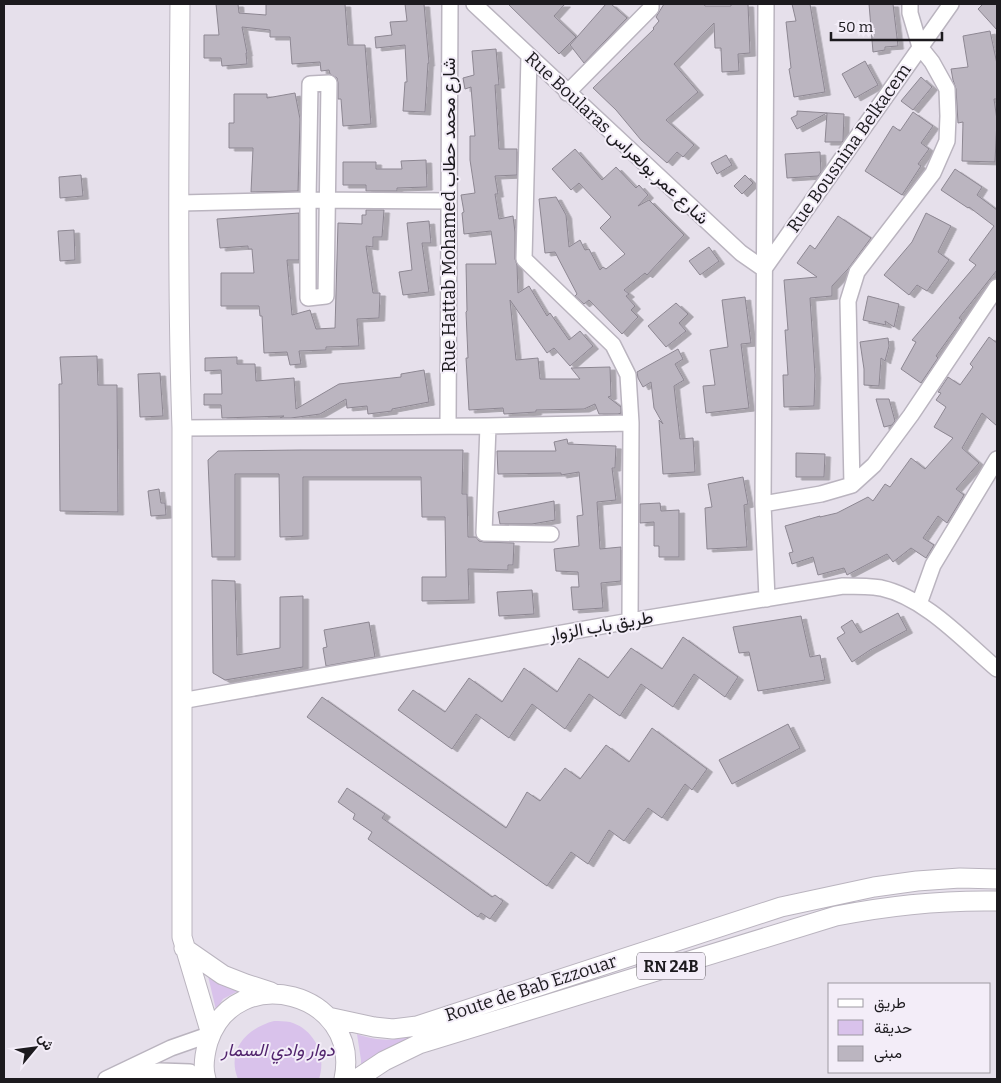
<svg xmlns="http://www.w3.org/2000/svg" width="1001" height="1083" font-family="Bitter,Vazirmatn,serif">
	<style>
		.green { fill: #d9c2eb }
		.building { fill: #bbb5c0; stroke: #8d8792; filter: url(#shadow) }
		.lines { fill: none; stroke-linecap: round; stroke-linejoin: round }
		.minor-casing { stroke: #bab4bf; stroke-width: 18 }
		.major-casing { stroke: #bab4bf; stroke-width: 21 }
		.minor { stroke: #fff; stroke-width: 15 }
		.major { stroke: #fff; stroke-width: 19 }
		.labels { text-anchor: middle; stroke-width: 4; stroke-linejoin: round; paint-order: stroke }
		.shield { fill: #f3edf8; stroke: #5c595f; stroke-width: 1 }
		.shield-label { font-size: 16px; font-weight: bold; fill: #1c1a1e }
		.street-label { font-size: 18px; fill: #1c1a1e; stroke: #f3edf8 }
		.park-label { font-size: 18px; font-style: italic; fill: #51246d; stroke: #f3edf8 }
	</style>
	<defs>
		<filter id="shadow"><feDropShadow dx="5.5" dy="3" stdDeviation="0" flood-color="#0004"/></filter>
	</defs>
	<rect width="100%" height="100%" fill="#e6e0eb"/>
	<path class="green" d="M208 976 238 991 223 999 216 1010Z
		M274 1021C279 1021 285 1021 290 1022 314 1029 327 1055 319 1079H238C226 1050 247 1028 274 1021Z
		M434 1030 361 1071V1060L357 1034C387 1045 405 1038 434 1030Z"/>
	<path class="building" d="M216 4H238L239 13 266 15V4H345L348 45H365L371 124 343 126 341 99H338V83L337 78 330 74 329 70 321 71 320 62 292 64 290 37H270V30L242 27 247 53H246L247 64 222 66 221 58H204V35H219Z
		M405 4H424L429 63H428L425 112 403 111 405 82H407L405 45 376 48 375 37 392 35 390 22 407 21Z
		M508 4H565L554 16 576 37 559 54Z
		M606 4H611L627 18 584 63 570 45Z
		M664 4H704L705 6H731V4H748L750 53 738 54 739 71 722 72 721 48H715L714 23 674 64 698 92 666 120 694 145 683 157 677 152 667 163 641 140 616 110 593 88 654 29 653 28 659 21 656 17Z
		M792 4H810L825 92 794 97 789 69 791 68 786 22 796 21Z
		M869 4H893L898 46 885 47V50L873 52Z
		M983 4H997V30L978 9Z
		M990 31 997 64V99H994L997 120 995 162 962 161 963 122 958 123 956 89 953 80 951 69 968 67 963 36Z
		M496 49 499 85H495L499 149H517V175L495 176 498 194H495L499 219 513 216 515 232V259L517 265 518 293 529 286 547 316 550 313 569 340 580 331 593 346 570 366 554 348 547 353 510 300 516 360 538 358 540 379H580L571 368 610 367 611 396 608 397 621 407V413L618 414H599L595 404 584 409 536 410V412L504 414 503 408 469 410 466 358H468L466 312 467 311 466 264H496L491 231 464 234 462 213 464 212 461 195 475 193 470 160V136H475L471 87 465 89 463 78 474 75 472 51Z
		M865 61 878 85 855 98 842 74Z
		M921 77 932 87 913 110 901 101Z
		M295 93 300 119 298 191 251 192 253 148H229V123H234V94H267V98Z
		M797 111 844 114 843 141 842 142H825L827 113 797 129 791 118 797 115Z
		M913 112 933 126 921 143 929 149 918 164 921 166 902 195 865 171 893 126 900 131Z
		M575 149 602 180 616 167 636 188 639 185 648 195 638 206 649 200 684 235 647 275 645 273 624 290 629 294 626 296 635 306 631 310 638 317 622 334 589 300 584 304 575 296 577 294 555 252 545 253 539 199 556 197 566 215 569 247 580 240 585 250 589 249 600 270 603 267 606 269 625 254 600 228 611 217 579 183 571 190 552 169Z
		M820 152 821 172 818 176 787 178 785 154Z
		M726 155 732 165 717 174 711 163Z
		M426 160 427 187 397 188V191H366V185H343V162H376V169H402L401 161Z
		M955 169 982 187 977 195 997 210V270L959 318 962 320 936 356 938 358 921 383 901 369 916 342 912 340 976 265 969 260 994 226 969 207 968 208 941 190Z
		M81 175 83 196 60 198 59 177Z
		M745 175 753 183 742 194 734 186Z
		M366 210H384L382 237H373V247L366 246 373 293H380L379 318 357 319 359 346 326 347V350L299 351 301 364 290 365 287 352 264 353 262 316H260L259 306H221V273H254L252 249H248V246L220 248 217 219 299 213V260H287L292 315 310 310 316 329 335 328 338 223 362 224V215H366Z
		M926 213 951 226 938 252 949 260 927 291 917 285 909 295 884 275 912 242Z
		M838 216 871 238 848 269 832 286V296L810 298 815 375 814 406 784 407 783 375H788L785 330H788L784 280 817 277 797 263 810 245 815 249Z
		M429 221 431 243H422L429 292 403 295 399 272 412 270 407 223Z
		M74 230 75 260 60 261 58 231Z
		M709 247 719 261 700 275 689 261Z
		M868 296 899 304 894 327 885 321 886 325 863 320Z
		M745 297 751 343 741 344 749 408 706 413 703 386 715 385 710 350 728 347 722 300Z
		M676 303 688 314 679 323 686 331 666 347 648 326Z
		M989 337 997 343V426L982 413 962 448 979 463 956 489 964 495 947 523 938 516 923 538 934 545 926 558 911 548 893 562 887 554 847 575 844 568 818 575 813 557 792 564 789 553 793 552 785 526 820 516V517L837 513 868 497 873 501 885 484 890 487 911 458 925 469 953 438 934 427 946 407 936 400 941 393 938 392 948 377 960 385 973 367 970 364Z
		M888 338 889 346 885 361 881 358 879 386 864 385V369L860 342Z
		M678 349 683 359 675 364 684 380 674 386 680 439 693 438 695 472 663 474 659 420 663 424 654 408 651 382 643 387 638 378 637 372Z
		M97 356 98 385H117L118 512 60 511 59 384H62L60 357Z
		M237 357V364H255L256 381 294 378 296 409 339 384 401 377V374L424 370 429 402 392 409V411L368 414 367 406 347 408 346 399 320 414 291 418H280L284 416 222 418 221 405H204V394H222L221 370 205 371V358Z
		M160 373 163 416 140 417 138 374Z
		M876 399H889L895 421 892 425 884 427Z
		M567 439 568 444 616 446 615 468H612L616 500 597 502 600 549 621 547V581L601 583 603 608 573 610 571 587H579L578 572 556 571 554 549 579 546 577 516 583 515 579 472 561 475V473L498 474 497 451H556L554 442Z
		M301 450H463L462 494H467L468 537H476L479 541 484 542 514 543 513 565H508V570L468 569 469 600 422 601V577H446L445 517H422L421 477H303V536L280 537 279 474H235V557H212L208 460 218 451Z
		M796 453 825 454 824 477H796Z
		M743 477 748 504 744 505 747 547 707 549 705 508 712 507 708 484Z
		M159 489 161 503H165L166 515 151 516 148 491Z
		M554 501 555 520 532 524H500L498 512Z
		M660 503 661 511 679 510V557H659V546H654V522L640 523V504Z
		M212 580 235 581 237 655 280 648V597L303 596V667L225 680 213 673Z
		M532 590 534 614 499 616 497 592Z
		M898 613 907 630 870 650 852 662 837 638 845 633 841 627 852 620 860 633Z
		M801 616 810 657 820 655 825 680 758 691 749 652 739 653 733 627Z
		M369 622 375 657 326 666 323 648 327 647 324 630Z
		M683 637 738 677 725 697 694 674 673 707 641 684 620 716 589 694 565 729 532 704 509 738 476 714 452 749 398 710 413 690 445 712 469 678 502 702 524 668 557 692 579 658 608 678 631 648 662 669Z
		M322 697 506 828 527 792 540 801 565 768 580 779 606 745 629 762 652 728 707 769 692 790 685 784 662 818 648 808 624 841 609 830 588 864 571 852 547 886 307 717Z
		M788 724 800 748 732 784 719 760Z
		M347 788 385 814 382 818 492 897 495 895 503 901 490 919 481 913 478 917 368 839 372 832 353 819 355 814 338 802Z"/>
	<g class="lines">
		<defs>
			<path id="minor" d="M474 4 741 253 764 269 951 4
				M766 4 763 504 767 599
				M529 56 524 259 613 345 628 375 631 423 630 621
				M329 83 326 296 308 298V200L310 84Z
				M567 93 651 8V4
				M180 203 308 200 449 201
				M448 426 450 4
				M488 426 484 533 551 534
				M182 428 488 426 631 423
				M852 485 848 301 857 272 933 173 947 141 948 116 947 89 932 62 920 47 910 13V4
				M763 504 821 494 852 485 874 465 911 415 997 287
				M919 604 933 565 997 459
				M181 701 630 621 843 586C856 586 869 586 881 588 926 598 964 641 997 669
				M123 1076 160 1071 190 1072 197 1079
				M106 1079 171 1048 211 1034"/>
			<path id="major" d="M180 4C179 145 177 287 182 428V937L211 1034
				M184 948 223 975 246 984 271 992
				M328 1017 374 1027 393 1029 417 1026 781 907 874 887 917 881 960 878 997 879
				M206 1079C202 1067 205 1053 208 1042 235 959 362 992 344 1079
				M357 1079 384 1061 419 1044 836 916C891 905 942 900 997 901"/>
		</defs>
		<use href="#minor" class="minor-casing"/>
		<use href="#major" class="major-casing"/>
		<use href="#minor" class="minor"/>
		<use href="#major" class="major"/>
	</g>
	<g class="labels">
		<rect class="shield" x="637" y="952.5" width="68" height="27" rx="4"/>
		<g class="shield-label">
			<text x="671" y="972">RN 24B</text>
		</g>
		<g class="street-label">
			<text transform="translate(617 138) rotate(43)" y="6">Rue Boularas شارع عمر بولعراس</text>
			<text transform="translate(849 148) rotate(-55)" y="6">Rue Bousnina Belkacem</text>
			<text transform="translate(449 215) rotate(-90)" y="6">Rue Hattab Mohamed شارع محمد حطاب</text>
			<text transform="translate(601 626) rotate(-10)" y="6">طريق باب الزوار</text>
			<text transform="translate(531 988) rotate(-18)" y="6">Route de Bab Ezzouar</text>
		</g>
		<g class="park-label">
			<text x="278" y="1056">دوار وادي السمار</text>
		</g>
	</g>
	<rect width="1001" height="1083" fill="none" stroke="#1c1a1e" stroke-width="10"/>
	<rect x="828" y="983" width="162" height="90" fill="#f3edf8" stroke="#9d99a1"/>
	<rect x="838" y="999" width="25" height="8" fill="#ffffff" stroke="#9d99a1"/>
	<text x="874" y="1008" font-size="15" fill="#1c1a1e">طريق</text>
	<rect x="838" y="1020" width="25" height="15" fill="#d9c2eb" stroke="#9d99a1"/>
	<text x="874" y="1033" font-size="15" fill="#1c1a1e">حديقة</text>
	<rect x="838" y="1046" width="25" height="15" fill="#bbb5c0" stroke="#9d99a1"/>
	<text x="874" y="1058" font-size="15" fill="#1c1a1e">مبنى</text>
	<g transform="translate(35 1048) rotate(61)" stroke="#f3edf8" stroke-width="4" paint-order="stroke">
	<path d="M0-4L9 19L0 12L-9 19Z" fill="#1c1a1e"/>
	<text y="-8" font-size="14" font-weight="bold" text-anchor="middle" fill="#1c1a1e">ش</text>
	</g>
	<path d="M831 32v8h111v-8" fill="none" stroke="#1c1a1e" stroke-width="2.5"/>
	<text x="838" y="32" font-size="15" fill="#1c1a1e" stroke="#f3edf8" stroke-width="4" paint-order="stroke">50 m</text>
</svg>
